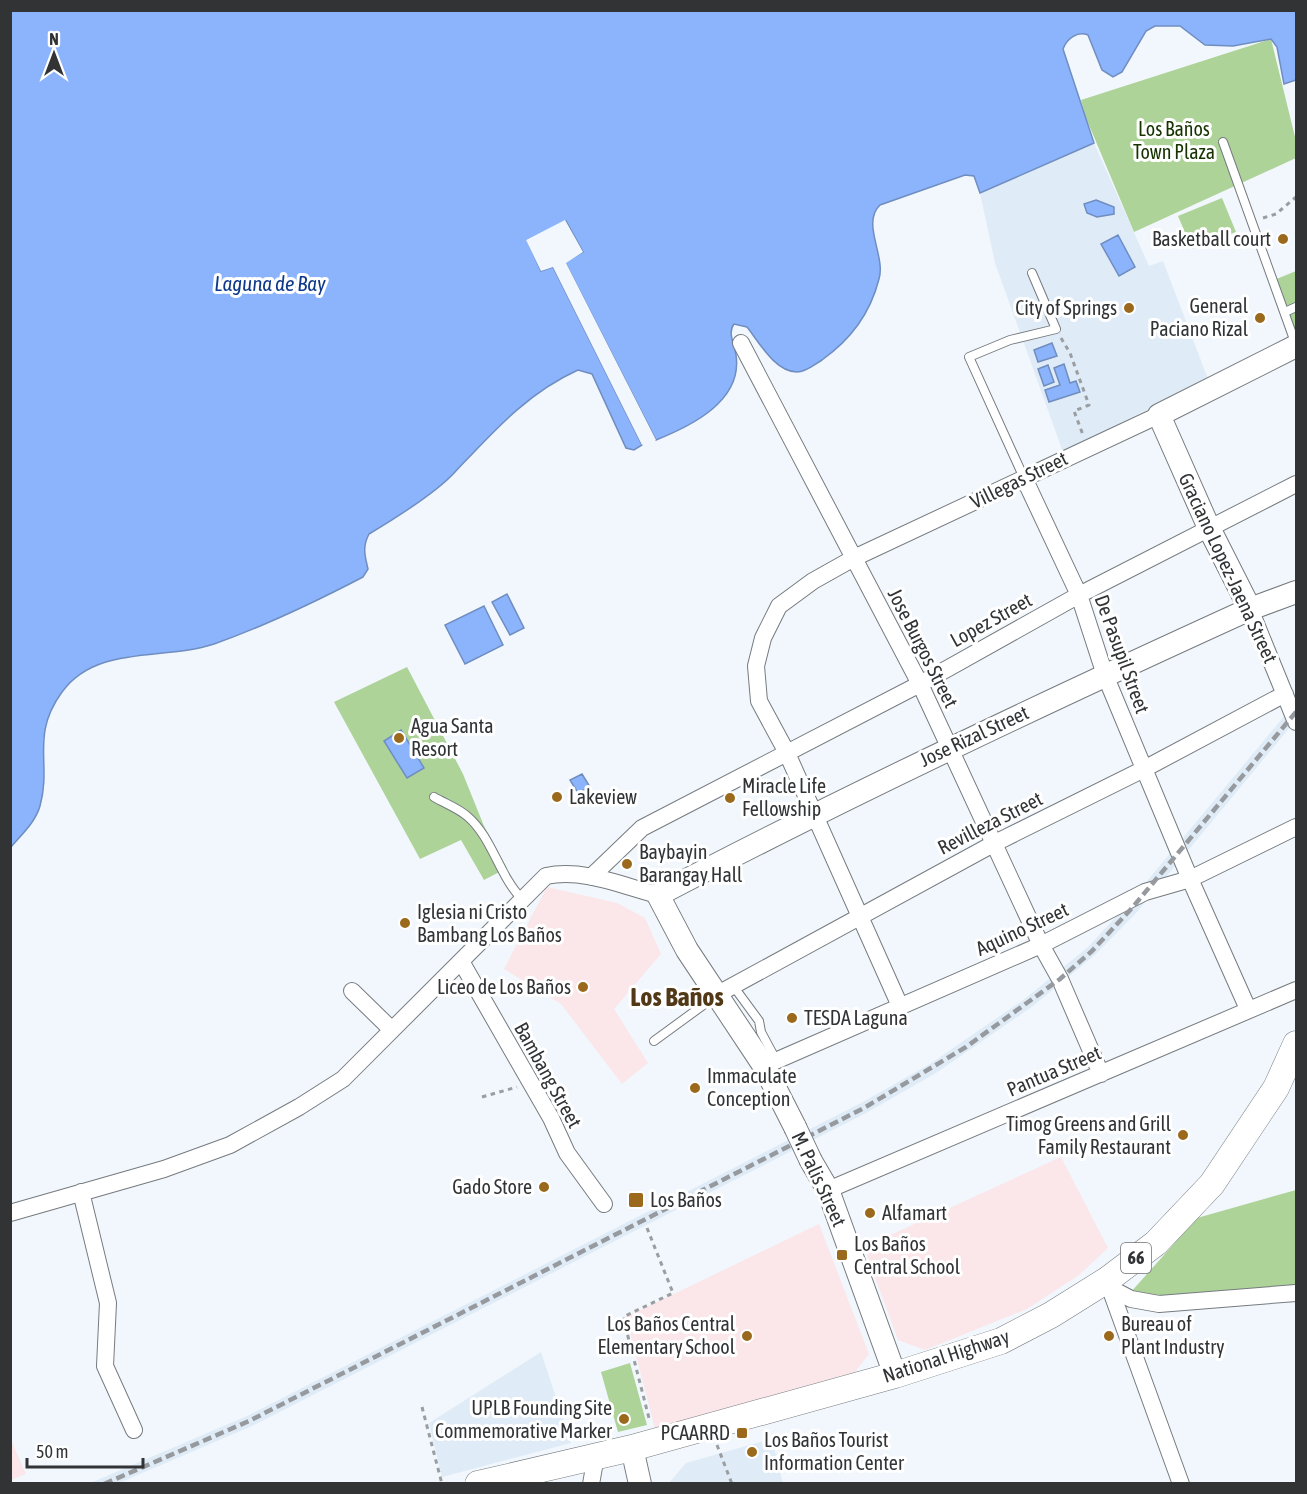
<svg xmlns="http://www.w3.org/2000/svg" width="1307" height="1494" font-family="'Asap Condensed',sans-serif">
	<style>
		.built { fill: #dfebf6 }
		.education { fill: #fbe6e9 }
		.green { fill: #add399 }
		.water { fill: #8bb4fc; stroke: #708dc0; stroke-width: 1.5 }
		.pier { fill: #f1f7fc }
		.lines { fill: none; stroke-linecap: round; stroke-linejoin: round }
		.lane-casing { stroke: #767b7f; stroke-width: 10 }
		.street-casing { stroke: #767b7f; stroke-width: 18 }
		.secondary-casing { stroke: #767b7f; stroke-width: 24 }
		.primary-casing { stroke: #767b7f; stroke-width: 27 }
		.path { stroke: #9a9ea1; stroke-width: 3; stroke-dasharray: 4.5 4.5; stroke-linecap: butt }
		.lane { stroke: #fff; stroke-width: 8 }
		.street { stroke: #fff; stroke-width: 16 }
		.secondary { stroke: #fff; stroke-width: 22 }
		.primary { stroke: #fff; stroke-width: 26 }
		.rail { stroke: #969a9e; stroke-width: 4.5; stroke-dasharray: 9 4.5; stroke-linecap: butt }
		.secondary-bridge-casing { stroke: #767b7f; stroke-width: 24; stroke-linecap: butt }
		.secondary-bridge { stroke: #fff; stroke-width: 22 }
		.poi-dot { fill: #9a691c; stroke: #fff; stroke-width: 2 }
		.labels { text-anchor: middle; stroke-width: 6; stroke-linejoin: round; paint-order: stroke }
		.shield { fill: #fff; stroke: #6f7072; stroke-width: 1.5 }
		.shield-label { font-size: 18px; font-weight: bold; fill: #313335 }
		.park-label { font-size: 20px; fill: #163300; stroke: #fff }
		.poi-label { font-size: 20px; fill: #313335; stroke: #fff; text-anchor: start }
		.street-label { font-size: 20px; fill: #313335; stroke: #fff }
		.water-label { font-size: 21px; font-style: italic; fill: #0e398b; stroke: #fff }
		.district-label { font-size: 26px; font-weight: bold; fill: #513816; stroke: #fff }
	</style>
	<rect width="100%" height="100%" fill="#f1f7fc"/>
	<path class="built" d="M1094 143 1149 266 1163 261 1208 379 1063 452 995 263 980 193Z
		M1296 702V720L1137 912 1096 954 1033 1006 936 1073 866 1113 252 1426 119 1483 88 1484 247 1416 861 1103 930 1064 1026 998 1088 947 1128 904Z
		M541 1352 571 1443 442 1477 429 1423Z
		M771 1436 783 1483H669L686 1463 771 1439Z"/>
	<path class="education" d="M547 887 617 903 645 918 661 954 614 1009 648 1063 622 1084 561 1004 504 969Z
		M1061 1157 1108 1248 1079 1275 1027 1309 925 1350 898 1340 864 1247Z
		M819 1224 869 1354 855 1372 655 1429 626 1317Z
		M10 1438 26 1474 11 1480H10Z"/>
	<path class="green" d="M1271 39 1296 141V158L1134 232 1086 118 1081 100Z
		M1222 198 1236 232 1192 249 1178 216Z
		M1296 271V333L1295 334 1274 280Z
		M407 667 463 774 484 826 507 868 484 880 461 840 420 859 334 702Z
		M1296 1190V1300L1122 1302 1197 1218Z
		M630 1363 647 1425 618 1432 601 1372Z"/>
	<path class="water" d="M11 11H1296V80L1284 84 1277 47 1271 39 1233 46 1205 45 1180 26H1155L1146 31 1122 72 1113 77 1102 70 1088 35C1078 31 1067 38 1063 49L1094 143 980 193 974 176 965 175 880 205C861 223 886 256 879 279 870 314 851 339 822 360 815 364 806 372 797 372 775 372 759 342 747 327L734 324C727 333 735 345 736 355 743 401 691 426 656 440L565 262 583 252 566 221 527 240 541 271 553 267 642 445 634 450 626 448 592 374 578 370C527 393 493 432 455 472 436 493 394 519 369 534 362 547 365 556 368 569L363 577C315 602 265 626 214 644 164 661 97 644 62 692 30 736 52 763 40 806 35 823 21 835 11 847Z
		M1096 200 1114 207V214L1097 217 1087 213 1084 204Z
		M1118 235 1135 267 1119 276 1101 244Z
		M1052 343 1057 356 1038 362 1034 350Z
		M1064 364 1070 383 1076 381 1080 392 1049 402 1045 390 1060 385 1054 368Z
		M1048 365 1054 382 1044 386 1038 369Z
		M507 594 524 628 510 635 492 602Z
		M484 606 503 645 465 664 445 625Z
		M401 730 424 768 407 778 384 741Z
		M582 774 590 787 578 793 570 780Z"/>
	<path class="pier" d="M565 220 583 252 566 263 656 440 653 441 563 263 564 260 579 251 564 224 530 241 543 267 556 265 644 444 642 445 553 267 541 271 526 240Z"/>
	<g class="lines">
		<defs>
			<path id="lane" d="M1223 142 1296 345
				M1285 312 1296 307
				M1024 478 969 357 1010 340 1056 329 1032 273
				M434 797C444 803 458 808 467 816 492 837 499 875 521 898
				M734 987 759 1021 761 1032 776 1060
				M654 1041 717 995"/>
			<path id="street" d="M741 343 920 684 1041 945 1060 979 1101 1074
				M1024 478 1079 595 1105 675 1190 879 1248 1009
				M1250 609 1296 722
				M591 877 642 828 920 684 1079 595 1296 484
				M462 963 551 1118 567 1153 604 1204
				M352 991 392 1030
				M718 994 995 843 1144 769 1285 694
				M900 1006 786 751 759 701 756 666 763 638 779 606 813 581 854 558 1159 415
				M764 1066 1041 945 1145 892 1190 879 1296 827
				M828 1190 1296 990
				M81 1192 108 1303 105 1366 134 1430
				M10 1213 164 1169 230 1145 299 1107 343 1079 546 876C583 868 623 886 658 895
				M1107 1280 1181 1484
				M1110 1288 1131 1299 1159 1304 1296 1293
				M591 1484 596 1456"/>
			<path id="secondary" d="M1250 609 1209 528 1159 415 1296 346
				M795 1127 764 1066 687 950 658 895C852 793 1050 700 1250 609L1296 592
				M811 1161 828 1190 895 1375
				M632 1448 640 1484"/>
			<path id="primary" d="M478 1484 632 1448 895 1375 1001 1341 1051 1315 1107 1280 1156 1243 1212 1184 1276 1088 1296 1044"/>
		</defs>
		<use href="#lane" class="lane-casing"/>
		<use href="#street" class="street-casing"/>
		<use href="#secondary" class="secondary-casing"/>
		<use href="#primary" class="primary-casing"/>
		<path class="path" d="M1263 218 1276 214 1296 197
			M1061 338 1070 353 1089 405 1074 411 1083 435
			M482 1097 517 1087
			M647 1228 673 1293 623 1317 650 1422
			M422 1407 442 1484
			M717 1445 732 1484"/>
		<use href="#lane" class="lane"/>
		<use href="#street" class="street"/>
		<use href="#secondary" class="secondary"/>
		<use href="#primary" class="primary"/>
		<path class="rail" d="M104 1484 249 1421 864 1108 966 1047 1060 979 1092 951 1132 908 1296 712"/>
		<defs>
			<path id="secondary-bridge" d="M795 1127 811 1161"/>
		</defs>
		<use href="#secondary-bridge" class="secondary-bridge-casing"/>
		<use href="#secondary-bridge" class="secondary-bridge"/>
	</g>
	<g class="poi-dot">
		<circle cx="1283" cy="239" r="6"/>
		<circle cx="1129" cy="308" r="6"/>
		<circle cx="1260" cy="318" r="6"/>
		<circle cx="399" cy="738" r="6"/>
		<circle cx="557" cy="797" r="6"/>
		<circle cx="730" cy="798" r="6"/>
		<circle cx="627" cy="864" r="6"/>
		<circle cx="405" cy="923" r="6"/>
		<circle cx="583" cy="987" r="6"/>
		<circle cx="792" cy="1018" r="6"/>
		<circle cx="695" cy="1088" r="6"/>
		<circle cx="1183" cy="1135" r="6"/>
		<circle cx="544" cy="1187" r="6"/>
		<rect x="628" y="1192" width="16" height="16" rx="3"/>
		<circle cx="870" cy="1213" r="6"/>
		<rect x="836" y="1249" width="12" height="12" rx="3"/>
		<circle cx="747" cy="1336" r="6"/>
		<circle cx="1109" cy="1336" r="6"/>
		<circle cx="624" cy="1419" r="6"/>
		<rect x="736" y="1427" width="12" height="12" rx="3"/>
		<circle cx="752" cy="1452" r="6"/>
	</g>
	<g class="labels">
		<rect class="shield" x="1121" y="1243" width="30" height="30" rx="4.5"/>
		<g class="shield-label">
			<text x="1136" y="1264">66</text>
		</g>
		<g class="park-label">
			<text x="1174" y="136">Los Baños<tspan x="1174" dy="23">Town Plaza</tspan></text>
		</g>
		<g class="poi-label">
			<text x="1271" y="246" text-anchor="end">Basketball court</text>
			<text x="1248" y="313" text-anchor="end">General<tspan x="1248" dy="23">Paciano Rizal</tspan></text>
			<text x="1117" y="315" text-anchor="end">City of Springs</text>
			<text x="411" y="733">Agua Santa<tspan x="411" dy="23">Resort</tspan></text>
			<text x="742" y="793">Miracle Life<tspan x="742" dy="23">Fellowship</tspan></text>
			<text x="569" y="804">Lakeview</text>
			<text x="639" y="859">Baybayin<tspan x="639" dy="23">Barangay Hall</tspan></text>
			<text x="417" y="919">Iglesia ni Cristo<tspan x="417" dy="23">Bambang Los Baños</tspan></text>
			<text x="571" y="994" text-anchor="end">Liceo de Los Baños</text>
			<text x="804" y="1025">TESDA Laguna</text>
			<text x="707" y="1083">Immaculate<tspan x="707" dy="23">Conception</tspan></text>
			<text x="1171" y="1131" text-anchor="end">Timog Greens and Grill<tspan x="1171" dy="23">Family Restaurant</tspan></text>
			<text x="532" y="1194" text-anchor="end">Gado Store</text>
			<text x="650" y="1207">Los Baños</text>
			<text x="882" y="1220">Alfamart</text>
			<text x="854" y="1251">Los Baños<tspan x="854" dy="23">Central School</tspan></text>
			<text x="735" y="1331" text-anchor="end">Los Baños Central<tspan x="735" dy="23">Elementary School</tspan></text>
			<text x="1121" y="1331">Bureau of<tspan x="1121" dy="23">Plant Industry</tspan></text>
			<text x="612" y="1415" text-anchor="end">UPLB Founding Site<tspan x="612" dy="23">Commemorative Marker</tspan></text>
			<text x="730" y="1440" text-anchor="end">PCAARRD</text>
			<text x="764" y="1447">Los Baños Tourist<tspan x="764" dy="23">Information Center</tspan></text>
		</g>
		<g class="street-label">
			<text transform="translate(1019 480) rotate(-26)" y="7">Villegas Street</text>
			<text transform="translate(1228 568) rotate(65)" y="7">Graciano Lopez-Jaena Street</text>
			<text transform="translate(991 620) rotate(-29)" y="7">Lopez Street</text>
			<text transform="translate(923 648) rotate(63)" y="7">Jose Burgos Street</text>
			<text transform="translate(1122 654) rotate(70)" y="7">De Pasupil Street</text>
			<text transform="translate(974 736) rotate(-25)" y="7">Jose Rizal Street</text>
			<text transform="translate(990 823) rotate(-27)" y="7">Revilleza Street</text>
			<text transform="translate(1022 929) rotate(-25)" y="7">Aquino Street</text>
			<text transform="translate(1054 1071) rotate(-23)" y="7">Pantua Street</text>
			<text transform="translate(548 1075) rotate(61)" y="7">Bambang Street</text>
			<text transform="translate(819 1179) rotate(65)" y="7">M. Palis Street</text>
			<text transform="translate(946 1356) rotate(-18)" y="7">National Highway</text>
		</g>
		<g class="water-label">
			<text x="270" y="291">Laguna de Bay</text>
		</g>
		<g class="district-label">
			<text x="677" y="1006">Los Baños</text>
		</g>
	</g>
	<rect width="1307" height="1494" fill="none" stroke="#313335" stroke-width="24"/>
	<g transform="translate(54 54)" stroke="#ffffff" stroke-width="4.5" paint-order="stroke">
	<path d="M0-4.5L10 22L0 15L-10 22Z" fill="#313335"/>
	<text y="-9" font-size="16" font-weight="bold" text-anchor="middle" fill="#313335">N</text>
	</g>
	<path d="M27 1458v9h116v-9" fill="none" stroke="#313335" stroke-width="3"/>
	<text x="36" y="1458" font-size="18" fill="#313335" stroke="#ffffff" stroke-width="4.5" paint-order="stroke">50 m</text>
</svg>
